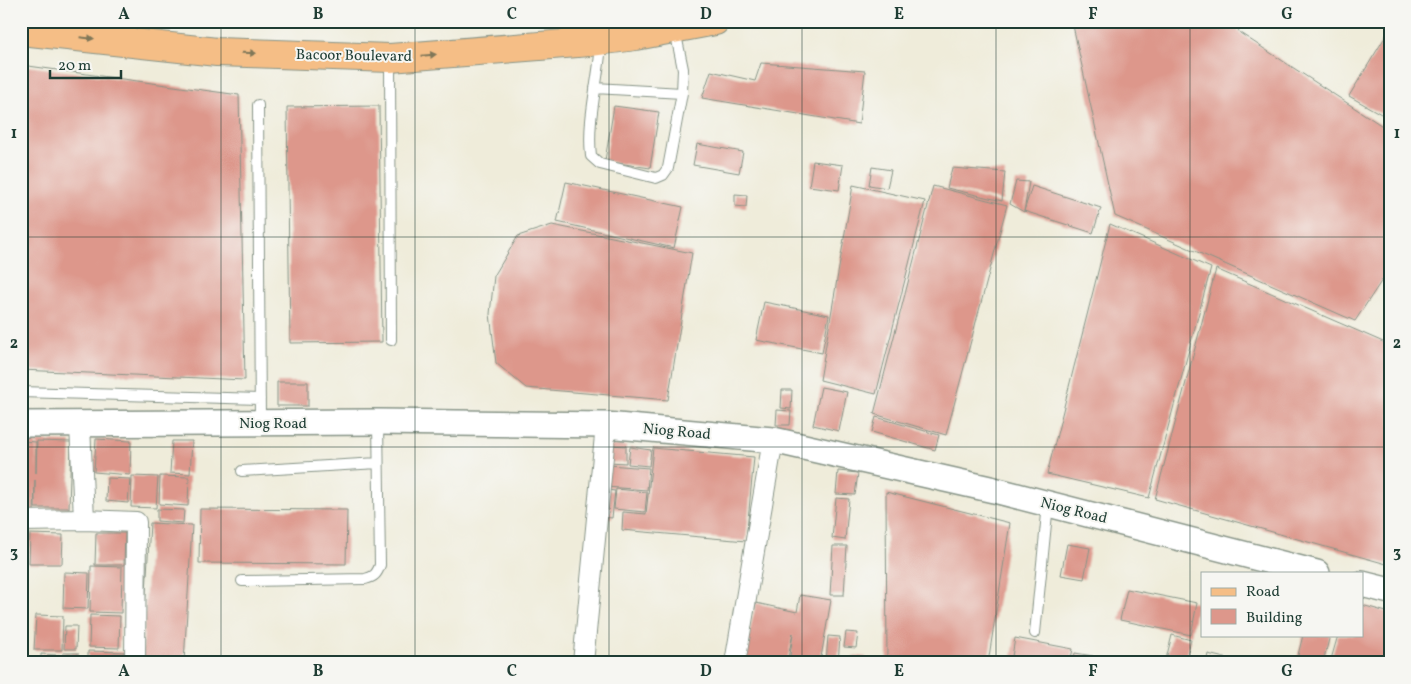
<svg xmlns="http://www.w3.org/2000/svg" width="1411" height="684" font-family="Vollkorn,serif">
	<style>
		.building { fill: #dd978b }
		.lines { fill: none; stroke-linecap: round; stroke-linejoin: round }
		.service-casing { stroke: #879487; stroke-width: 12 }
		.minor-casing { stroke: #879487; stroke-width: 22 }
		.tertiary-casing { stroke: #879487; stroke-width: 28 }
		.primary-casing { stroke: #879487; stroke-width: 30 }
		.service { stroke: #fff; stroke-width: 10 }
		.minor { stroke: #fff; stroke-width: 20 }
		.tertiary { stroke: #fff; stroke-width: 25 }
		.primary { stroke: #f5be86; stroke-width: 28 }
		.oneway { fill: #7f7759 }
		.grid { fill: none; stroke: #1f3d34; stroke-width: 1; stroke-opacity: 0.55 }
		.labels { text-anchor: middle; stroke-width: 4; stroke-linejoin: round; paint-order: stroke }
		.street-label { font-size: 15px; fill: #1f3d34; stroke: #f6f6f2 }
		.neatline { fill: none; stroke: #1f3d34; stroke-width: 2 }
		.grid-label { font-size: 16px; text-anchor: middle; font-weight: bold; fill: #1f3d34 }
	</style>
	<rect width="100%" height="100%" fill="#f6f6f2"/>
	<filter id="ink" filterUnits="userSpaceOnUse"><feTurbulence type="fractalNoise" baseFrequency=".02" numOctaves="2"/><feDisplacementMap in="SourceGraphic" scale="10" xChannelSelector="R" yChannelSelector="G"/><feConvolveMatrix kernelMatrix="1 2 1 2 8 2 1 2 1" color-interpolation-filters="sRGB"/></filter>
	<filter id="wash" filterUnits="userSpaceOnUse"><feTurbulence type="fractalNoise" baseFrequency=".0096" numOctaves="4" result="noise"/><feDisplacementMap in="SourceGraphic" scale="20" xChannelSelector="R" yChannelSelector="G"/><feGaussianBlur stdDeviation="1.12" result="paint"/><feColorMatrix in="noise" values="0 0 0 0 0 0 0 0 0 0 0 0 0 0 0 0 0 1.4 0 .05"/><feComposite in="paint" operator="in"/></filter>
	<g filter="url(#wash)">
		<rect width="100%" height="100%" fill="#efecda"/>
		<g id="blocks">
			<path class="building" d="M1072 21H1234L1240 33 1390 131V268L1355 321 1115 216Z
				M1390 29V119L1349 96Z
				M761 63 865 71 859 124 702 98 711 71 755 81Z
				M21 65 239 95 245 380 21 370Z
				M379 106 382 342 290 343 287 107Z
				M614 106 659 112 650 168 605 161Z
				M697 144 743 152 739 173 693 165Z
				M813 161 843 165 839 190 809 186Z
				M872 167 891 170 887 188 869 185Z
				M952 168 1005 172 1002 201 947 188Z
				M1016 181 1029 182 1024 212 1010 204Z
				M566 182 683 207 674 248 557 222Z
				M853 185 925 201 876 394 820 380Z
				M933 186 1007 205 946 435 874 414Z
				M1032 186 1101 208 1093 233 1024 211Z
				M735 194 747 195 746 207 735 206Z
				M1110 224 1211 268 1149 498 1047 474Z
				M552 225 692 253 668 400 526 388 496 363 490 314 494 276 518 236Z
				M1216 269 1390 345V565L1155 499Z
				M764 302 829 315 822 353 756 340Z
				M277 382H308V406H277Z
				M821 387 847 392 839 431 813 425Z
				M782 390H792L791 409 781 408Z
				M777 410 791 411 790 425H776Z
				M876 417 939 435 935 450 872 432Z
				M96 439 131 441 130 475 94 472Z
				M21 441 36 442V473L37 441 71 442 69 508H35V480L34 513 21 512Z
				M172 441H192L190 474 170 473Z
				M609 445 626 446V463L608 462Z
				M630 447 651 450 649 466 628 464Z
				M653 448 754 457 746 541 622 530 623 512 646 514Z
				M608 465 649 468 647 490 606 487Z
				M838 471 858 473 855 495 836 494Z
				M132 476 158 477 156 508 131 507Z
				M160 476 189 477 188 506 159 504Z
				M107 478 130 479 128 503 106 501Z
				M616 489 647 492 645 512 614 509Z
				M607 490 615 491 612 518 604 517Z
				M886 492 1010 523 988 663H887Z
				M836 498 849 499 845 540 832 538Z
				M157 509 184 510 183 523 157 521Z
				M200 509 347 510 346 564 199 563Z
				M150 523 192 525 184 663 142 662Z
				M96 533H125L124 565H95Z
				M30 534 63 535 62 564H29Z
				M1067 544 1090 548 1084 579 1061 575Z
				M833 546H847L844 595H830Z
				M91 566 122 567 121 613 90 612Z
				M64 572 89 573 88 609 63 608Z
				M1127 589 1197 603 1191 635 1120 620Z
				M800 595 831 600 820 663H789L793 633 787 663H743L756 603 797 612Z
				M1362 605 1390 613V663H1330L1338 635H1362Z
				M36 615 63 616 62 650H34Z
				M90 615 120 616 119 648 89 647Z
				M65 626H77L76 649H64Z
				M846 632 858 633 856 648 844 647Z
				M1172 635 1191 640 1185 663H1165Z
				M1303 635H1330L1323 663H1296Z
				M828 636 840 637 838 663H826Z
				M1015 638 1073 649 1070 663H1011Z
				M88 651 124 652V663H88Z
				M63 653H78V663H62Z
				M1075 653 1093 656 1092 663H1073Z
				M41 654 60 655V663H41Z
				M1208 654 1241 662V663H1206Z
				M853 656 866 657V663H853Z"/>
		</g>
	</g>
	<g filter="url(#ink)">
		<use href="#blocks" fill-opacity="0" stroke="#879487" stroke-width="1"/>
		<g class="lines">
			<defs>
				<path id="service" d="M601 21C604 66 586 111 591 156L600 164 656 178 663 175 668 168 682 93 683 69 675 30
					M390 58 391 340
					M595 88 682 93
					M258 105 260 422
					M21 392 260 399
					M242 471 378 463
					M242 581 365 579C374 577 377 574 380 565L378 422
					M1035 633 1048 504"/>
				<path id="minor" d="M80 424 84 520
					M21 521 84 520 136 522 135 663
					M583 663 606 425
					M735 663 773 440"/>
				<path id="tertiary" d="M21 424 378 422 606 425 773 440 994 490 1317 573
					M1362 584 1390 591"/>
				<path id="primary" d="M21 31 217 52 390 58 590 42 636 36 715 21"/>
			</defs>
			<use href="#service" class="service-casing"/>
			<use href="#minor" class="minor-casing"/>
			<use href="#tertiary" class="tertiary-casing"/>
			<use href="#primary" class="primary-casing"/>
			<use href="#service" class="service"/>
			<use href="#minor" class="minor"/>
			<use href="#tertiary" class="tertiary"/>
			<use href="#primary" class="primary"/>
		</g>
		<defs><path id="oneway-solid" d="M-6-.8H1V-3.2L6.5 0L1 3.2V.8H-6Z" transform="scale(1.25)"/></defs>
		<g class="oneway">
			<use href="#oneway-solid" transform="translate(87 38) rotate(6)"/>
			<use href="#oneway-solid" transform="translate(249 53) rotate(2)"/>
			<use href="#oneway-solid" transform="translate(429 55) rotate(-5)"/>
		</g>
	</g>
	<path class="grid" d="M221 21V663M415 21V663M609 21V663M802 21V663M996 21V663M1190 21V663M21 237H1390M21 447H1390"/>
	<g class="labels">
		<g class="street-label">
			<text transform="translate(354 55) rotate(1)" y="5">Bacoor Boulevard</text>
			<text x="273" y="428">Niog Road</text>
			<text transform="translate(677 431) rotate(5)" y="5">Niog Road</text>
			<text transform="translate(1074 510) rotate(14)" y="5">Niog Road</text>
		</g>
	</g>
	<rect width="1411" height="684" fill="none" stroke="#f6f6f2" stroke-width="55"/>
	<rect x="1201" y="572" width="162" height="65" fill="#f6f6f2" stroke="#a0aca6"/>
	<rect x="1211" y="588" width="25" height="8" fill="#f5be86" stroke="#a0aca6"/>
	<text x="1246" y="596" font-size="15" fill="#1f3d34">Road</text>
	<rect x="1211" y="609" width="25" height="15" fill="#dd978b" stroke="#a0aca6"/>
	<text x="1246" y="622" font-size="15" fill="#1f3d34">Building</text>
	<path d="M50 70v8h71v-8" fill="none" stroke="#1f3d34" stroke-width="2.5"/>
	<text x="58" y="70" font-size="15" fill="#1f3d34" stroke="#f6f6f2" stroke-width="4" paint-order="stroke">20 m</text>
	<rect x="28" y="28" width="1356" height="628" class="neatline"/>
	<g class="grid-label">
		<text x="124" y="19">A</text>
		<text x="318" y="19">B</text>
		<text x="512" y="19">C</text>
		<text x="706" y="19">D</text>
		<text x="899" y="19">E</text>
		<text x="1093" y="19">F</text>
		<text x="1287" y="19">G</text>
		<text x="14" y="138">1</text>
		<text x="1397" y="138">1</text>
		<text x="14" y="348">2</text>
		<text x="1397" y="348">2</text>
		<text x="14" y="557">3</text>
		<text x="1397" y="557">3</text>
		<text x="124" y="676">A</text>
		<text x="318" y="676">B</text>
		<text x="512" y="676">C</text>
		<text x="706" y="676">D</text>
		<text x="899" y="676">E</text>
		<text x="1093" y="676">F</text>
		<text x="1287" y="676">G</text>
	</g>
</svg>
